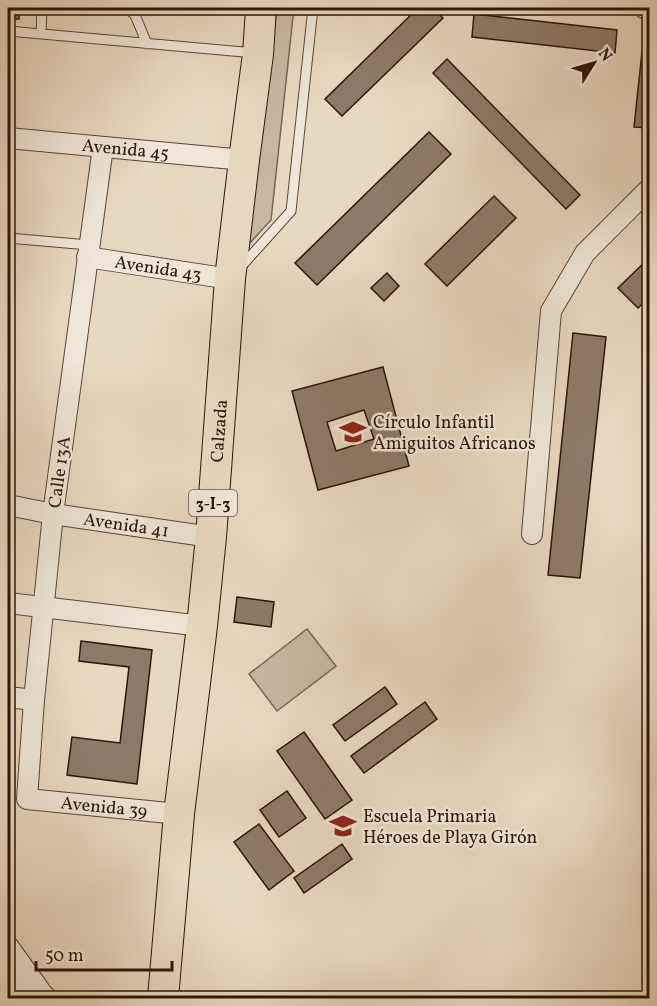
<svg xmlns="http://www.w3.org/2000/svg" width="657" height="1006" font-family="Vollkorn,serif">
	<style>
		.green { fill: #c9b7a2; stroke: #7a6656; stroke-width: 1.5 }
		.building { fill: #8e7a69; stroke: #2c1509; stroke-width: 1.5; fill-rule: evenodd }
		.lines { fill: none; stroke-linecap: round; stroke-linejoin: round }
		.lane-casing { stroke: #5b4637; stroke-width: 11 }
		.street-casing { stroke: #5b4637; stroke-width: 22 }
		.primary-casing { stroke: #2c1509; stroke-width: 32 }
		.lane { stroke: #f1e6d7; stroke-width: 9 }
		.street { stroke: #f1e6d7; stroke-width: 20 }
		.primary { stroke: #e9d8c1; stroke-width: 30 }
		.labels { text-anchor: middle; stroke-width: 5; stroke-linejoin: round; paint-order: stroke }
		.shield { fill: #f1e6d7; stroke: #675447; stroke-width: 1.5 }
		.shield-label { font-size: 16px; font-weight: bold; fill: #2c1509 }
		.street-label { font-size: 18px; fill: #2c1509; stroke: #f1e6d7 }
		.poi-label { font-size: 18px; fill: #2c1509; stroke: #f1e6d7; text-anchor: start }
	</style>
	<rect width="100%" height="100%" fill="#e9d8c1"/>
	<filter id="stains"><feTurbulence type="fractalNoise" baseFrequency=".00333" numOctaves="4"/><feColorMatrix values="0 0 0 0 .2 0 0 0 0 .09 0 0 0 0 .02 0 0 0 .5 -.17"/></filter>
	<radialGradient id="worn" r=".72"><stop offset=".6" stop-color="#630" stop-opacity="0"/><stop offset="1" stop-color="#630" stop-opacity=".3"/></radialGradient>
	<path class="green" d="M277 8H294L271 220 248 245Z
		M307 629 336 666 277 711 249 674Z"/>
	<path class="building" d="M8 8H19V19H8Z
		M418 8H432L443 18 342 116 325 99Z
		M474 14 617 30 615 53 472 37Z
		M644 33H650V128L634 127Z
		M447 59 580 195 566 209 433 73Z
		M429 132 451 154 317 285 295 263Z
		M494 196 516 218 447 286 425 264Z
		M650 257V297L638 308 618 288Z
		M387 273 399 286 384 301 371 288Z
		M573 333 606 337 580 578 548 575Z
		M383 367 409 466 318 490 292 391ZM364 410 374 439 336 451 327 422Z
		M237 597 274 602 271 627 234 622Z
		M81 641 152 650 137 784 67 775 72 737 120 743 129 667 79 661Z
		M385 687 397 704 345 741 333 725Z
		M425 702 437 719 364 773 351 756Z
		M304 732 352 800 325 819 277 751Z
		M287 791 306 818 279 837 260 810Z
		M259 824 294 871 269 890 234 842Z
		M342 844 352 859 304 893 294 878Z"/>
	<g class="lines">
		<defs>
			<path id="lane" d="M127 8 135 15 147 44
				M8 31 255 53
				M41 34 42 8
				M8 238 89 245
				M239 269 291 211 313 8"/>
			<g id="street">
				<path d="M644 8H650"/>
				<path id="s1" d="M8 138 244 160"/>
				<path id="s2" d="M103 147 53 514 34 700 27 799 179 814"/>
				<path id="s3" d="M87 257 230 279"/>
				<path id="s4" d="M8 505 53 514 211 537"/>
				<path d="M532 534 551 311 585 253 650 188"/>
				<path d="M8 603 202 626"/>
				<path d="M8 697 34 700"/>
				<path d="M8 946 44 996"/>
				<path d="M8 982 46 997"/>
			</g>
			<g id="primary">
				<path id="s5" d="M163 998 179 814 202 626 211 537 230 279 244 160 258 54 261 8"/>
			</g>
		</defs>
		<use href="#lane" class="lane-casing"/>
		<use href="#street" class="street-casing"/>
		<use href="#primary" class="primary-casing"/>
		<use href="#lane" class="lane"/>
		<use href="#street" class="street"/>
		<use href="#primary" class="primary"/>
	</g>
	<defs>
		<symbol id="school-bare" viewBox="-9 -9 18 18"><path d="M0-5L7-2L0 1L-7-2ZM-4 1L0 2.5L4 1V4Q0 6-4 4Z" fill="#8f2418" stroke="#f1e6d7" stroke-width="2.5" paint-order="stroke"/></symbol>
	</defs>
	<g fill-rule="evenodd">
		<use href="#school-bare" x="334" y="413" width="38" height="38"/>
		<use href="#school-bare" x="324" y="807" width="38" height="38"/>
	</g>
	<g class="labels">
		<rect class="shield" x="189" y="490" width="48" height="26" rx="4.5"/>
		<g class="shield-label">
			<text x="213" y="509">3-I-3</text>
		</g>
		<g class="street-label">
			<text dy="6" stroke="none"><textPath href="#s1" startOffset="118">Avenida 45</textPath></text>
			<text dy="6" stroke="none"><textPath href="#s3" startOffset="72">Avenida 43</textPath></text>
			<text dy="6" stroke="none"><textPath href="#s5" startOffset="570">Calzada</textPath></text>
			<text transform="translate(59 472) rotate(-82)" y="6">Calle 13A</text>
			<text dy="6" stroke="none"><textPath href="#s4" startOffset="120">Avenida 41</textPath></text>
			<text dy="6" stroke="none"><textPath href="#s2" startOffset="734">Avenida 39</textPath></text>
		</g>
		<g class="poi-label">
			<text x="373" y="428">Círculo Infantil<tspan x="373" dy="21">Amiguitos Africanos</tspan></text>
			<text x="363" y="822">Escuela Primaria<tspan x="363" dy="21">Héroes de Playa Girón</tspan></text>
		</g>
	</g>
	<rect width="657" height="1006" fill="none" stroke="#e9d8c1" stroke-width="30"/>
	<rect x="9" y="9" width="639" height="988" fill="none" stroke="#2c1509" stroke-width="3"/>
	<rect x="15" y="15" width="627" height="976" fill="none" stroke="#2c1509" stroke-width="1.5"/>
	<g transform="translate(594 63) rotate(53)" stroke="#f1e6d7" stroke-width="4.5" paint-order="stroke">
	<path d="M0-4.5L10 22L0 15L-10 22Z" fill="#2c1509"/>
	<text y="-9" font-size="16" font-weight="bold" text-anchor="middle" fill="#2c1509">N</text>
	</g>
	<path d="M36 961v9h136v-9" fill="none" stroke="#2c1509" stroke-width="3"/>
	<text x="45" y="961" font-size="18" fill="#2c1509" stroke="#f1e6d7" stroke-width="4.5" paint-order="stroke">50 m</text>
	<rect width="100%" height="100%" filter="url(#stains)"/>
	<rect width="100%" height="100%" fill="url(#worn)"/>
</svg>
